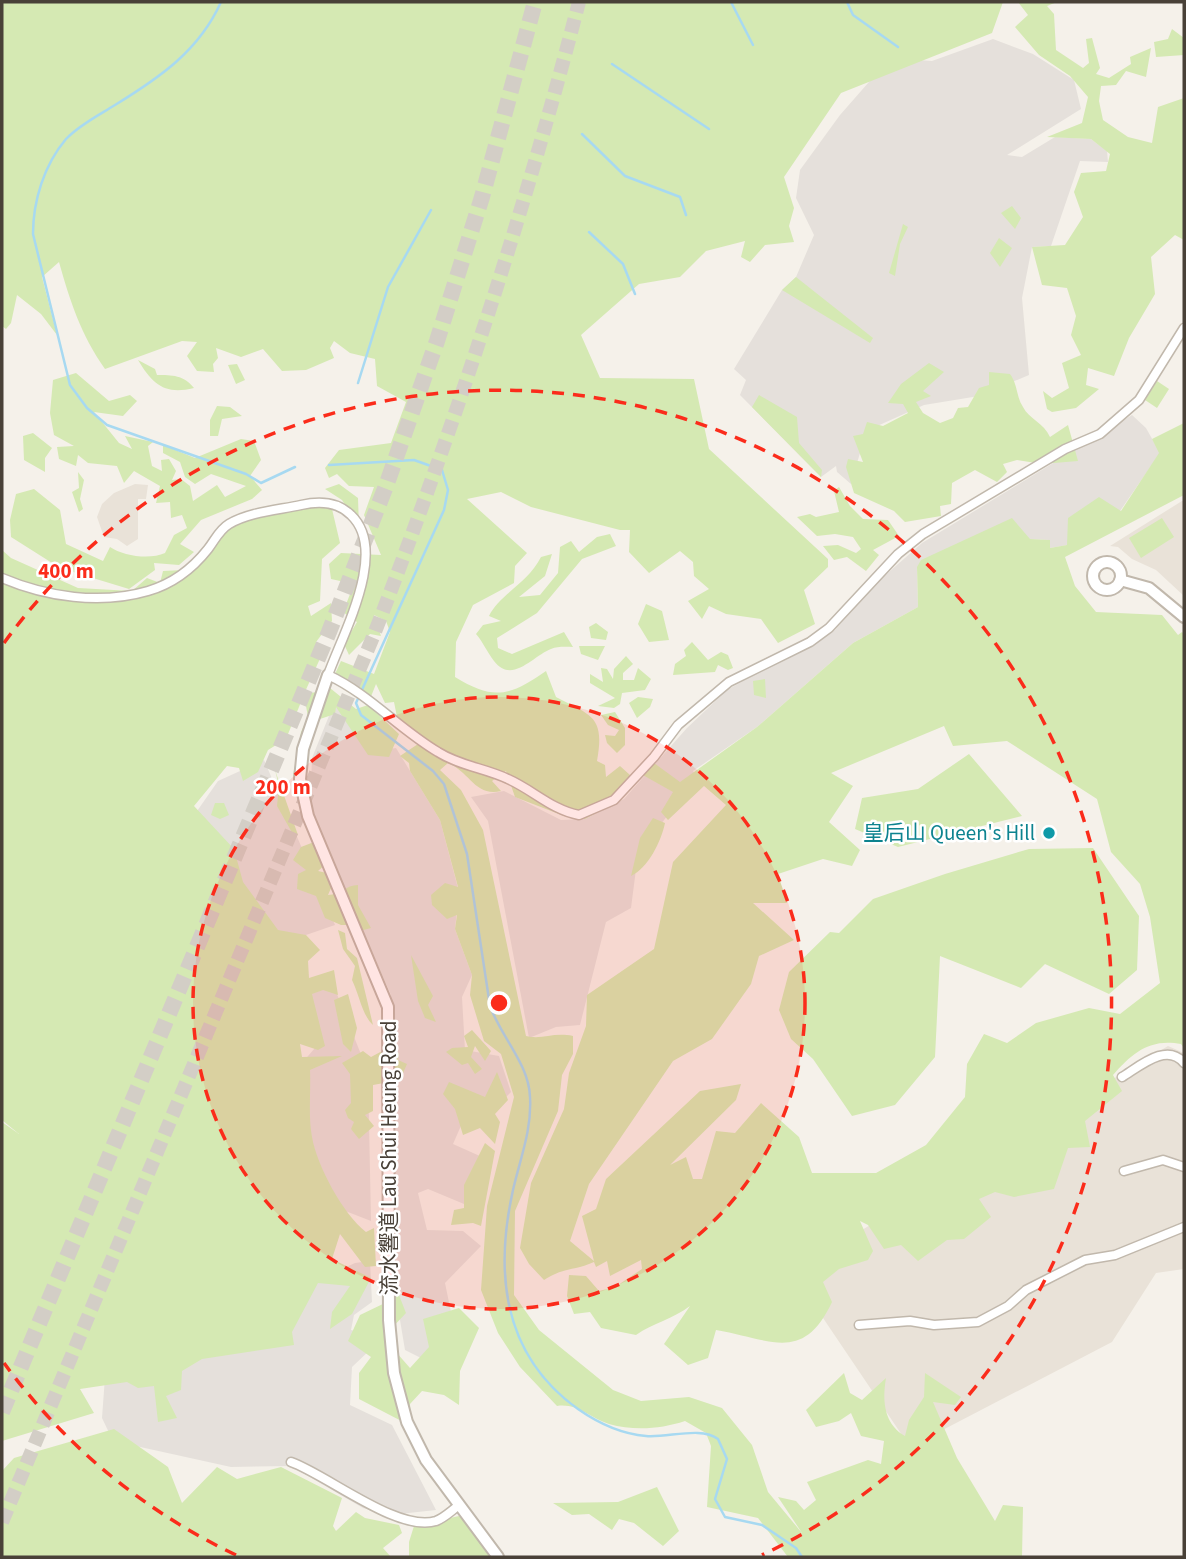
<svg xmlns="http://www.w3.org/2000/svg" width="1186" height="1559" font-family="'Source Sans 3','Noto Sans SC',sans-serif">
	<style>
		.residential { fill: #e9e2d8 }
		.industrial { fill: #e5e0db }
		.green { fill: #d5e9b3; fill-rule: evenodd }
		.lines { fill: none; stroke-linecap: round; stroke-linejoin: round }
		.stream { stroke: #a7d9f1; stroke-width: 2.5 }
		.trunk-tunnel { stroke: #d3cec6; stroke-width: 14; stroke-dasharray: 14 7; stroke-linecap: butt }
		.motorway-tunnel { stroke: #d3cec6; stroke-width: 16; stroke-dasharray: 16 8; stroke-linecap: butt }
		.minor-casing { stroke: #c1b8ac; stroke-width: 11 }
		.tertiary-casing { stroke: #c1b8ac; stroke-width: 14 }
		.minor { stroke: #fff; stroke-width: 8 }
		.tertiary { stroke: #fff; stroke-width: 10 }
		.ring { fill: none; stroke: #fb2c1b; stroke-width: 3.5; stroke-dasharray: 12 9 }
		.culture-dot { fill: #0f9aa8; stroke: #fff; stroke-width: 2.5 }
		.labels { text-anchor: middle; stroke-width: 5; stroke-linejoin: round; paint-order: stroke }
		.culture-label { font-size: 21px; fill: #0d838f; stroke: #fff; text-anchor: end }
		.street-label { font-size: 21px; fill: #494138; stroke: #fff }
		.centre { fill: #fb2c1b; stroke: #fff; stroke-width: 3.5 }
		.ring-label { font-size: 21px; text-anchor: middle; font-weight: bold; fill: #fb2c1b; stroke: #fff; stroke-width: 5; stroke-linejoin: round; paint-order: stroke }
	</style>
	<rect width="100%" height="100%" fill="#f5f1ea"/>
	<path class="residential" d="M135 484 148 485 146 499H138V539L127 546 117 539 104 537 97 517 102 504 114 493Z
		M1182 501H1184V596L1156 570 1132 559 1118 547 1110 546Z
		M1168 1046 1184 1053V1269L1156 1273 1112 1342 910 1447 792 1272Z"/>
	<path class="industrial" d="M993 39 1033 54 1074 80 1081 109 1007 155 1022 157 1055 137 1091 139 1107 151 1108 162 1080 161 1051 246 1032 247 1022 298 1029 375 979 396 924 405 875 427 860 453 851 484 837 472 836 466 821 477 740 395 746 380 734 369 782 290 796 277 814 235 796 198 800 170 840 115 890 58 932 61Z
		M1132 415 1146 428 1160 453 1120 511 1068 545 1050 548 1049 540 1030 539 917 567 918 607 853 643 757 727 693 771 697 777 638 854 631 908 606 922 580 1025 556 1027 529 1038 488 821 471 797 504 791 561 820 585 819 624 799 687 728 727 690 835 630 872 587 922 543Z
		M337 696 376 751 396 748 440 820 459 892 455 929 472 975 462 997 465 1050 499 1056 511 1092 495 1108 467 1112 453 1144 491 1161 464 1204 428 1189 418 1193 427 1230 463 1231 481 1246 445 1283 456 1336 433 1364 405 1350 395 1290 392 1260 391 995 310 812 312 758Z
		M264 760 335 925 306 935 277 938 195 814 218 781Z
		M331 979 368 1072 371 1221 335 1207 309 1153 302 1063 321 1041 304 988Z
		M370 1261 372 1302 354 1315 351 1330 362 1333 372 1348 352 1367 350 1405 392 1425 436 1510 390 1515 363 1508 291 1466 231 1467 113 1441 102 1418 105 1377 355 1263Z"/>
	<path class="green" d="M2 2H1003L992 33 841 93 784 177 794 208 789 226 794 242 765 245 750 262 741 257 745 241 706 251 680 277 639 284 581 335 600 378 694 379 709 449 828 559V567L804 590 815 624 778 643 761 619 726 614 709 606 702 619 688 601 709 589 694 576 693 562 680 551 649 573 629 552 630 530H620L531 507 501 492 467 499 527 553 515 566 514 583 473 605 456 642 455 677C494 701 510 696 546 671L556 697C592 716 605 716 597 761L605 765 606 777 620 766 630 775 621 800 585 819 564 816 515 797 506 771 492 781 501 791C475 797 470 772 448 763L440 770 461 790 483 830 526 1036C542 1040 553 1032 573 1036V1054L562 1075 558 1111 515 1211 514 1295 539 1330 613 1390 641 1401 689 1397 722 1408 752 1445 768 1492 802 1533 778 1497 796 1501 804 1510 816 1500 807 1482 868 1460 881 1464 884 1441 861 1436 851 1413 839 1421 816 1427 806 1410 844 1373 850 1393 862 1400 886 1378C882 1401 884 1424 905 1436L909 1420 924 1397 925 1373 961 1397 955 1405 933 1402 957 1458 995 1521 1003 1505 1023 1507 1022 1557H788L758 1518 707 1507 711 1446 706 1433 685 1421C661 1429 634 1431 609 1424 590 1418 578 1403 557 1406L520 1367 498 1333 481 1290 487 1206 514 1097 501 1054 484 1041 470 995 472 975 455 929 457 915 447 919 432 905 431 895 445 883 458 887 440 820 410 771 409 763 400 756 418 744 398 722 394 702 385 703 376 684 370 699 362 701 342 688 335 674 341 661 374 674 390 632 386 621 374 615 381 636 370 634 349 655 344 644 357 622 343 612 354 584 331 579 329 564 341 553 381 555 364 515 374 487 349 486 337 474 329 478 325 468 339 450 391 443 406 402 377 386 375 359 350 353 334 341 330 348 334 358 306 370 282 371 263 349 241 357 216 348 218 358 213 364 214 372 197 371 187 356 197 342 182 341 105 369C81 335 70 301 59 262L42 277 57 335 41 314 17 295 11 323 6 329 2 326Z
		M1018 2H1057L1047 6 1054 14 1056 50 1083 68 1089 63 1086 39 1092 38 1100 68 1096 74 1109 78 1131 64 1130 57 1151 48 1146 77 1126 71 1116 85 1101 86 1099 101 1103 120 1128 137 1152 143 1158 107 1184 98V240L1175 235 1151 257 1155 294 1129 338 1114 376 1088 368 1086 385 1099 389 1076 408 1052 412 1047 409 1043 391 1052 398 1069 388 1062 363 1081 355 1071 335 1076 316 1067 288 1042 285 1032 247 1065 245 1083 217 1074 192 1081 173 1106 171 1110 154 1091 139 1047 137 1082 123 1088 97 1070 76 1039 55 1015 27 1028 15Z
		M1172 29 1184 38V55L1156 57 1154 42 1168 39Z
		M1012 206 1021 218 1015 229 1001 213Z
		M903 224 908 227 900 244 895 276 889 273Z
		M999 238 1012 248 1000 267 990 253Z
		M796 277 873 338 870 343 782 290Z
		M138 360 155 369 157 375C172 375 184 375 194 388 165 395 153 385 138 360Z
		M929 363 944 372 923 391 931 396 916 402 923 413 940 423 953 418 958 408 968 407 979 388 989 385V372L1010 374C1018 385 1016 396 1023 407 1029 419 1044 423 1050 437L1068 425 1078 461 1042 464 1017 460 1003 464 1007 472 997 482 975 470 952 483 951 504 940 506 941 516 905 522 894 511 854 493 846 467 848 459 863 462 853 436 863 434 867 422 883 426 908 413 903 404 888 403 901 384Z
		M237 364 245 380 236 384 228 365Z
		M76 373 109 401 130 395 137 401 123 416 94 412 119 443 132 449 125 436 153 442 148 446 152 466 162 471 161 460 169 459 176 471 172 480 181 479 190 486 193 501 217 485 225 497 246 486 211 474 195 484 185 477 180 462 163 453V445L195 458 241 439 254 441 261 460 250 476 262 490 252 499 201 520 180 544 194 552 179 565 154 563 155 570 129 589 60 568 11 537 10 520 16 494 34 489 60 510 66 544 103 561 110 547C123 556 150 560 165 553L174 535 187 528 182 515 171 518 170 502 156 503 160 486 134 471 124 483 117 466 88 463 78 455 76 466 59 459 57 447 74 446 54 435 50 413 53 380Z
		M1157 381 1169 389 1157 408 1145 400Z
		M759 395 797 417 799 443 822 470 821 477 752 407Z
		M217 406 230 407 242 416 222 419 218 436H210V420Z
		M1184 423V495L1065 557 1075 586 1096 612 1162 615 1178 635 1182 632 1184 634V1048L1181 1044C1150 1038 1132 1053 1113 1075L1122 1091 1085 1121 1090 1147 1068 1148 1054 1189 1014 1197 995 1192 979 1199 991 1217 964 1239 947 1240 918 1261 901 1245 884 1249 868 1225 860 1221 873 1251 868 1260 839 1269 823 1282 832 1302C803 1364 770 1339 716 1330L708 1358 688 1365 664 1344 690 1306C673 1319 653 1323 636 1335L601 1328 590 1312 574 1314 567 1296 569 1275 586 1276 599 1291 615 1287 642 1269 641 1260 610 1276 607 1261 596 1267 594 1262C574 1271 564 1267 544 1280L529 1264 520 1248 531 1183 564 1109 569 1073 586 1026 587 995 654 949 673 862 726 805 704 786 668 820 661 812 673 792 641 774 654 763 680 782 757 727 853 643 918 607 917 567 921 560 1012 518 1030 539 1050 540V548L1067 545 1068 518 1099 497 1121 511 1159 453 1152 439ZM944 726 953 746 1007 741 1097 799 1111 852 1140 884 1150 917 1160 983 1120 1014 1089 1008 1036 1023 1007 1043 984 1034 967 1064 965 1097 926 1145 876 1173H812L799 1137 761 1103 735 1133 716 1131 702 1179H693L686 1157 670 1165 736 1100 741 1084 700 1091 606 1179 596 1209 582 1216 594 1261 570 1241 589 1184 673 1061 712 1039 751 984 759 956 794 940 753 903H787L778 874 823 859 852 866 860 850 829 822 853 786 831 773Z
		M33 433 52 448 45 458V472L24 460 23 436Z
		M78 472 84 480 80 499 83 509 79 512 72 492 79 488Z
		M339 484 358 498 359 527 342 500 325 489Z
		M839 487 850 506 863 519 888 520 899 536 873 550 879 555 866 571 847 557 834 560 823 546 838 545 856 553 861 549 853 537 835 534 817 536 797 517 810 514 816 517 839 512 834 491Z
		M312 506 332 509 340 543 322 559 320 601 308 606 311 616 331 603 332 621 316 642 323 652 304 694 317 692 325 684 356 709 368 705 399 734 389 757 368 755 336 707 335 714 311 722 297 777 293 776 301 732 308 717 306 706 301 702 286 739 268 750 258 772 243 781 239 768 227 766 194 806 234 849 243 882 278 930 306 935 320 950 308 961 309 978 334 970 338 995 323 990 312 994 325 1046 318 1050 300 1044 302 1057 342 1056 310 1070C311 1091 308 1116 312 1137 317 1166 343 1214 366 1232L374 1228 376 1266 365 1267 340 1234 332 1259 371 1278 352 1314 330 1329 332 1312 350 1286 318 1283 292 1332 294 1345 202 1359 182 1371 181 1390 166 1396 177 1418 158 1422 154 1386 138 1388 127 1382 80 1389 94 1413 2 1441V1122L19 1134 2 1120V550L11 558 78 588 132 591 147 578 160 583 163 571 183 570 210 539 235 521Z
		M1162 518 1174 537 1141 558 1129 538Z
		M610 534 616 546 582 559 537 613 497 638 498 648 512 654 564 632 573 647C567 647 558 646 551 649 534 655 512 685 494 661 487 652 483 642 476 634L483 625 501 621 489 616C499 595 528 583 541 557L552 554 545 576 519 597 540 595 558 573 560 547 571 541 579 552 597 537Z
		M646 604 662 611 669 640 649 642 638 624Z
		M596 623 608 632 606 640 591 638 589 627Z
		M692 642 708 660 721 652 728 655 733 668 728 670 718 665 715 672 673 675 675 664 686 656 684 650Z
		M579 646H605L598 660 581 654Z
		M626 656 633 664 623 673V680H634L638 668 651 679 645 690 622 693 620 704 614 708 598 706 615 698 590 683V674L603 682 601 668 607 669 613 679 614 669Z
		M765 679 766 698 754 695 753 681Z
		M638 697 653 699 650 707 637 718 629 703Z
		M615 712 625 728V745L617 753 607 743 605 735 615 736 619 730 608 725 601 715Z
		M969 754 1022 816 898 847 855 829 862 798 918 789Z
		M275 770 298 835 294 836 277 806 279 786Z
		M215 803H224L229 815 220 819 211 815Z
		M653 818 665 823C661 842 648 868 631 876L640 838Z
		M314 842 326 864 318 871 327 873 332 886 328 895C340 895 346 885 358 885V905L371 928 356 932 352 925H341L325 918 316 896 297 889 298 874 306 870 293 860 301 847Z
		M1093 848 1139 916 1137 970 1109 994 1045 964 1021 988 940 956 935 1057 895 1105 852 1116 813 1059 791 1039 779 1010 789 972 830 932 839 933 873 899 945 874 1029 849Z
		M338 930 345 933 347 949 357 958 373 1025C362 1015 359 994 352 980L355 966 343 949Z
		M411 955 433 996 428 1005 436 1022 425 1018 418 1001Z
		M348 994 357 1028 351 1052 343 1044 334 1000Z
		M472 1030 491 1051 485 1061 475 1046 471 1057 482 1069 475 1074 468 1063 462 1065 446 1052 452 1048 468 1047 464 1036Z
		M384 1050 399 1053 398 1060 407 1064 400 1080 373 1085V1111L365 1115 374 1126 359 1139 351 1129 354 1122 348 1118 345 1110 351 1103 350 1074 342 1063 363 1051 371 1057Z
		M497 1072 508 1100 495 1114 500 1122 495 1144 480 1128 463 1135 455 1109 443 1094 449 1082 485 1097Z
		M485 1143 495 1151 481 1226 473 1223 451 1225 454 1210 464 1208V1185Z
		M388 1267 406 1313 390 1330 396 1352 410 1368 429 1347 423 1319 459 1308 479 1328 460 1371 459 1405 444 1395 422 1391 410 1404 411 1426 359 1399V1373L371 1357 348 1341 360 1315 387 1302Z
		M114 1429 168 1467 182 1503 217 1467 237 1479 281 1467 342 1498 333 1526 336 1531 356 1512 365 1518 399 1525 402 1533 383 1548 391 1557H2V1471L14 1458Z
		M657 1487 679 1531 663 1546 634 1523 619 1519 612 1530 589 1514 572 1515 553 1503 618 1502Z
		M459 1516 496 1557H409V1542L414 1526Z"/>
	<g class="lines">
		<path class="stream" d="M221 2C199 51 159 78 115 105 99 115 79 125 66 139 44 165 33 201 33 234L70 385 87 408 107 425 246 474 261 483 295 467
			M731 2 753 45
			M847 2 853 15 898 47
			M612 64 709 129
			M582 134 625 176 680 197 686 215
			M589 232 623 264 635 294
			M358 383 388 287 431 210
			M329 465 414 460 442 470 448 490 444 510 356 703 361 715 433 771 444 784 467 854 490 1006C501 1037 529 1064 530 1097 532 1130 520 1159 513 1190 494 1275 504 1356 578 1409 598 1423 622 1434 646 1436 668 1438 701 1426 718 1439L727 1459 715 1499 725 1517 762 1525 796 1548 802 1557"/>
		<path class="trunk-tunnel" d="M2 1522 373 637C454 429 523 218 579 2"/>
		<path class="motorway-tunnel" d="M2 1412 329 632 386 486 437 341 482 197 535 2"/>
		<defs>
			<path id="minor" d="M2 578C47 597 100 605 148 591 172 584 193 568 208 549 215 540 219 530 229 524 249 512 278 510 301 505 318 501 337 501 351 515 389 551 343 633 328 675 369 694 399 729 438 752 460 766 485 768 508 779 533 790 552 810 579 815L614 800 654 757 678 725 729 682 810 642 829 628 898 554 923 534 1065 449 1100 434 1139 400 1184 328
				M1122 1077C1140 1066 1167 1042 1184 1063
				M1124 1171 1163 1160 1184 1167
				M859 1325 910 1321 934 1325 978 1322 1008 1306 1026 1290 1085 1260 1115 1255 1184 1227
				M291 1462C326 1474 398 1533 436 1521 444 1518 451 1511 458 1506"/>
			<path id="tertiary" d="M1093 576a14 14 0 1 1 28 0a14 14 0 1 1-28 0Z
				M1120 580 1149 588 1184 617
				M328 675 303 749 300 779 308 816 388 1007 389 1320 394 1373 407 1422 426 1460 498 1557"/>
		</defs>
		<use href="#minor" class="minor-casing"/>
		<use href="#tertiary" class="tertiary-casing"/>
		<use href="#minor" class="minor"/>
		<use href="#tertiary" class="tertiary"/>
	</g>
	<circle cx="499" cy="1003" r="306" fill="#fb2c1b" fill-opacity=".12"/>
	<g class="ring">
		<circle cx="499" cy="1003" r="306"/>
		<path d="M236 1555A612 612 0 0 1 4 1363M4 643A612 612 0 1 1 762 1555"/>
	</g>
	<circle class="culture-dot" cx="1049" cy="833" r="7"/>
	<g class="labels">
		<g class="culture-label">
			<text x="1035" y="840">皇后山 Queen's Hill</text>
		</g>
		<g class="street-label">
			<text transform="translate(389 1158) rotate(-90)" y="7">流水響道 Lau Shui Heung Road</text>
		</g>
	</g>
	<circle cx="499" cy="1003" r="10" class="centre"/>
	<g class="ring-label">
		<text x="66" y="578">400 m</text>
		<text x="283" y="794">200 m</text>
	</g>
	<rect width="1186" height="1559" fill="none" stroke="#494138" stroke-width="7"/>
</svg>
